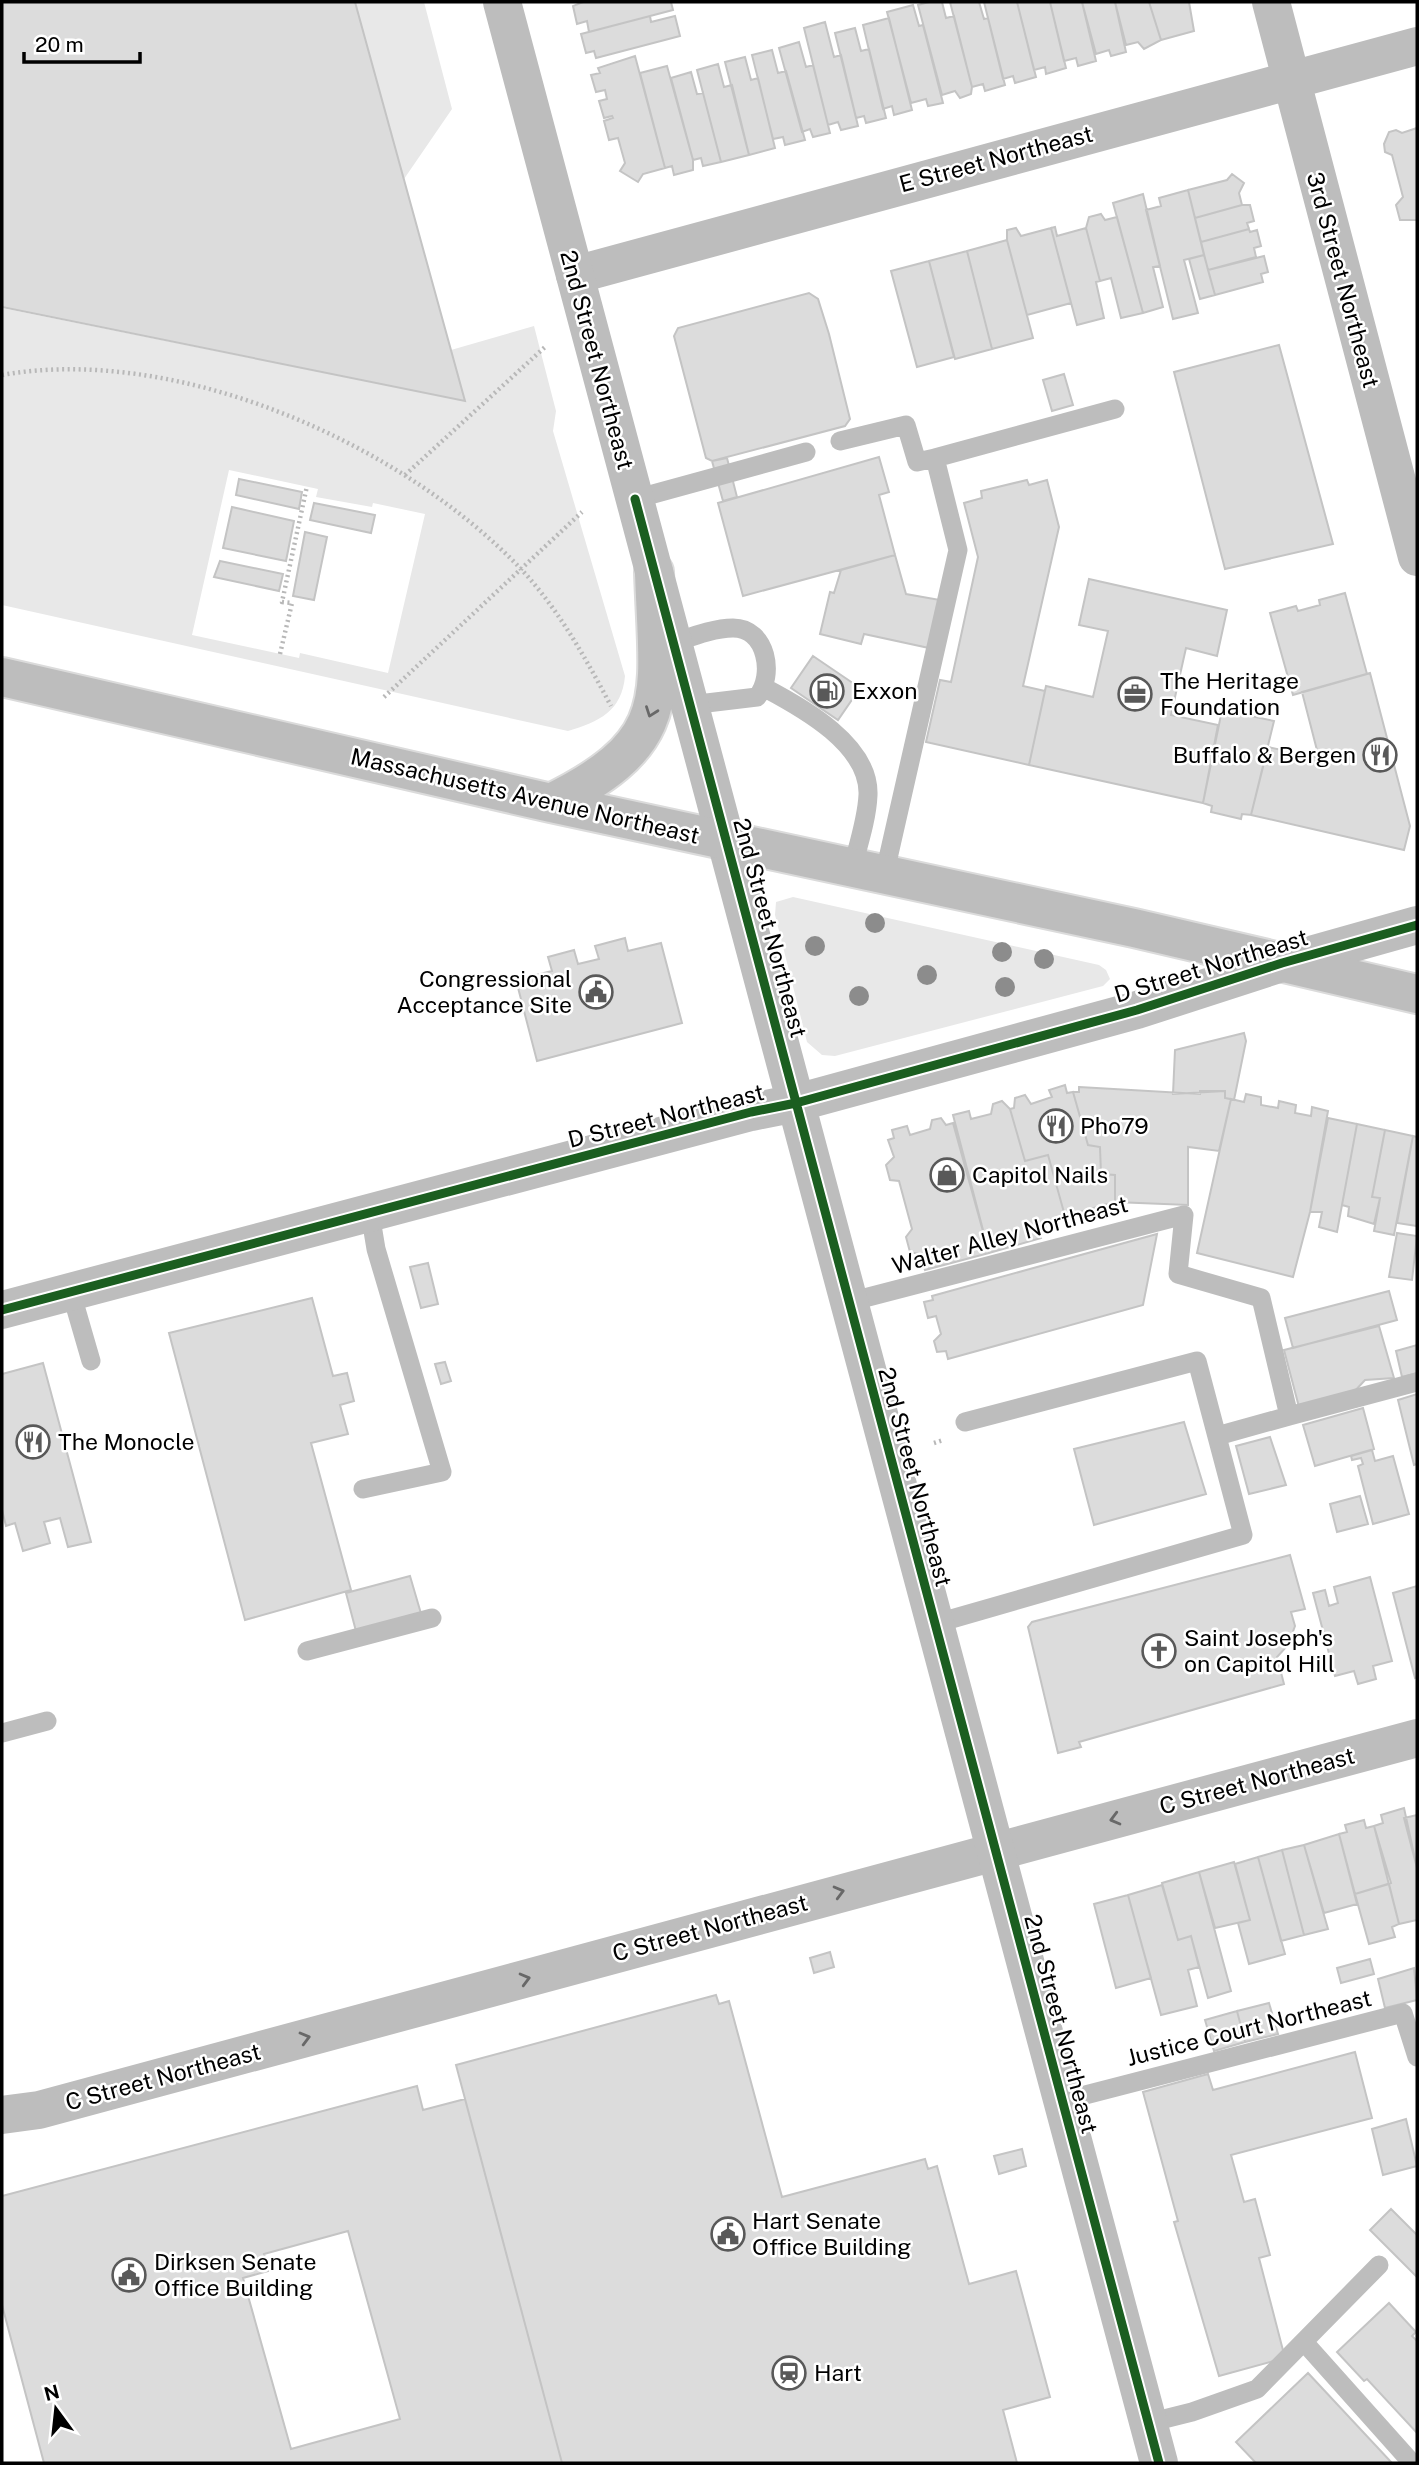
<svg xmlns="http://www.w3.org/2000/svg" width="1419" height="2465" font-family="'Public Sans',sans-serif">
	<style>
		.green { fill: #e8e8e8; fill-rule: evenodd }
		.building { fill: #dcdcdc; stroke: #c4c4c4; stroke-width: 2; fill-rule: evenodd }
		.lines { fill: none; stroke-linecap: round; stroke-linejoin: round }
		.primary-casing { stroke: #dbdbdb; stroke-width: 42 }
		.path { stroke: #b8b8b8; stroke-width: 4.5; stroke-dasharray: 2 3.5; stroke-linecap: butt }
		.service { stroke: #bdbdbd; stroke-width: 19 }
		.minor { stroke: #bdbdbd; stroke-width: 38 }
		.tertiary { stroke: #bdbdbd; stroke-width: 38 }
		.primary { stroke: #bdbdbd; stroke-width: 38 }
		.cycleway-casing { stroke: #fff; stroke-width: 13 }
		.cycleway { stroke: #1b5e20; stroke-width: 9 }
		.tree { fill: #8c8c8c }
		.oneway { stroke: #686868 }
		.labels { text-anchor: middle; stroke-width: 5; stroke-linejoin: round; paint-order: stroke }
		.street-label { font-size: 23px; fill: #000; stroke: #fff }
		.poi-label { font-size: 23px; fill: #000; stroke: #fff; text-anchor: start }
	</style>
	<rect width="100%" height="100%" fill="#fff"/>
	<path class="green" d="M355 2H424L452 109 404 179Z
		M2 308 465 401 451 350 534 326 556 411 553 431 625 676C622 711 599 722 568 731L2 605ZM229 470 318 489 316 497 372 507 373 503 425 514 388 673 300 653 299 658 192 635Z
		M793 897 1099 965 1106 970 1110 979 1103 986 835 1056 822 1055 807 1042 775 915 776 902Z"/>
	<path class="building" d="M2 2H355L465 401 2 307Z
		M583 2H671L673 10 589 32 587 21 577 24 573 6Z
		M929 2H942L946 18 954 16 972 87 971 94 960 98 955 91 942 95 918 5Z
		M950 2H979L984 19 988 18 1005 85 985 91 983 84 972 87Z
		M984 2H1017L1036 77 1015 83 1013 76 1003 79Z
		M1017 2H1050L1066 68 1046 74 1045 67 1034 70Z
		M1050 2H1082L1096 61 1078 66 1076 58 1064 61Z
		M1082 2H1115L1126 52 1111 56 1109 50 1096 54Z
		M1115 2H1149L1161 40 1144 49 1138 42 1126 45Z
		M1149 2H1189L1194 31 1161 40Z
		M913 5 919 26 923 25 943 103 928 106 926 99 911 103 887 12Z
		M650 16 651 22 675 16 680 36 596 58 594 51 586 53 581 34Z
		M889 18 912 110 894 115 892 106 883 109 863 25Z
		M825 22 834 57 841 55 858 126 841 130 838 122 828 125 804 28Z
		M855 28 861 51 869 49 886 118 866 123 864 116 856 118 835 33Z
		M799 42 806 67 813 65 830 133 813 137 810 129 802 132 779 48Z
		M772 50 778 73 786 71 805 140 785 145 783 137 773 139 752 55Z
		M635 56 665 168 643 174 638 182 620 171 625 163 618 138 609 140 604 121 613 118 612 116 604 118 599 101 607 99 605 90 596 92 591 75 600 73 598 68Z
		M745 57 751 80 758 78 775 148 749 155 725 62Z
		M718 64 724 87 732 85 749 155 721 162 697 70Z
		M667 66 693 160V170L674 175 672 166 665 168 640 73Z
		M691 72 697 94 703 93 721 162 703 166 701 158 693 160 671 78Z
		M1417 128V220H1400L1396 205 1403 197 1392 155 1385 152 1384 144 1389 132 1396 130 1402 133Z
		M1232 174 1244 183 1239 193 1242 205 1195 218 1188 190 1227 180Z
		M1188 190 1204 255 1184 260 1198 313 1173 319 1146 210 1161 206 1159 198Z
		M1143 194 1160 266 1153 267 1163 307 1143 313 1113 203Z
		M1242 205H1250L1254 221 1247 223 1249 229 1201 242 1195 218Z
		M1101 214 1105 220 1117 217 1143 313 1121 318 1111 278 1100 281 1086 228 1089 217Z
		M1055 227 1057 236 1086 228 1100 281 1096 282 1104 318 1077 325 1051 228Z
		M1016 228 1021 236 1051 228 1071 303 1027 315 1007 240V230Z
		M1249 229 1250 232 1257 230 1261 246 1254 248 1256 257 1208 270 1201 242Z
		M1007 240 1033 338 992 349 967 251Z
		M967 251 992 349 955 359 929 261Z
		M1204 255 1215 295 1200 299 1189 259Z
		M1264 256 1268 272 1261 274 1263 282 1215 295 1208 270Z
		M929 261 954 357 917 367 891 271Z
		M809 293 818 299 829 334 850 419 845 426 712 461 706 458 674 336 678 328Z
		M1279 345 1333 544 1225 569 1174 372Z
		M1064 374 1073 405 1052 411 1043 380Z
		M879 457 889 492 879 495 895 555 743 596 718 503Z
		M727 458 737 497 723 501 712 461Z
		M239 479 302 492 299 509 236 495Z
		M1027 480 1029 485 1047 480 1059 527 1023 686 1045 691 1029 765 926 742 940 680 951 682 978 557 964 503 982 498 981 491Z
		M314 503 375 515 371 533 310 520Z
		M232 507 294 521 286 561 223 548Z
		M305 532 327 537 314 600 293 596Z
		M895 555 906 594 940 600 929 648 864 634 861 644 820 634 830 592 834 593 841 570Z
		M220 561 283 574 279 591 214 577Z
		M1089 579 1227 610 1217 656 1186 648 1171 715 1218 725 1203 803 1029 765 1046 686 1093 697 1108 631 1079 625Z
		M1345 593 1367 674 1293 695 1270 613 1296 606 1298 611 1320 605 1319 600Z
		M813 656 860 688 838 720 791 688Z
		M1370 673 1410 826 1404 850 1251 815 1268 747 1319 758 1302 692Z
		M1222 710 1274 721 1251 815 1242 814 1241 819 1211 812 1212 806 1203 803Z
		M625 938 628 951 661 943 682 1023 537 1061 516 980 552 971 548 957 574 950 578 964 599 959 595 946Z
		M1244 1033 1246 1041 1234 1100 1225 1098V1091L1173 1094 1175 1050Z
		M1065 1085 1067 1093 1073 1092 1088 1145 1100 1147 1101 1174 1115 1175V1202L1065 1216 1048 1155 1025 1161 1010 1109 1014 1108 1015 1098 1025 1095 1031 1104 1052 1097 1049 1090Z
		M1079 1087 1200 1094V1091H1225V1098L1231 1099 1219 1151 1188 1147V1205L1115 1202V1175L1101 1174 1100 1147 1088 1145 1073 1092H1079Z
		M1246 1094 1261 1097V1105L1278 1108 1279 1101 1296 1105 1295 1113 1311 1116 1312 1107 1328 1111 1310 1212 1293 1277 1197 1253 1231 1099 1244 1102Z
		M1002 1101 1010 1109 1025 1161 1048 1155 1065 1216 1044 1222 1046 1229 1039 1230 1041 1238 989 1253 953 1115 969 1111 971 1119 991 1114 993 1104Z
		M941 1118 946 1125 953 1123 989 1253 925 1270 919 1254 910 1252 906 1237 912 1229 899 1181 890 1180 886 1165 894 1157 888 1140 894 1138 892 1130 907 1126 910 1135 930 1129 932 1120Z
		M1328 1118 1357 1124 1337 1232 1319 1227 1322 1212H1310Z
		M1357 1124 1385 1130 1372 1197 1380 1198 1374 1224 1348 1216 1349 1207 1342 1205Z
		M1385 1130 1413 1136 1394 1235 1374 1231 1380 1198 1372 1197Z
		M1413 1136 1417 1137V1226L1397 1223Z
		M1397 1233 1417 1236 1412 1280 1389 1277Z
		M1157 1234 1143 1305 948 1359 946 1351 937 1352 934 1341 941 1334 936 1316 928 1318 924 1302 933 1300 932 1296Z
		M428 1263 438 1304 421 1308 410 1267Z
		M1389 1291 1397 1320 1293 1348 1285 1318Z
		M312 1298 333 1376 347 1373 354 1401 340 1405 348 1434 311 1443 351 1590 245 1620 169 1333Z
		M1379 1326 1394 1378 1365 1380 1352 1394 1299 1407 1284 1350Z
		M1417 1345V1373L1402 1377 1396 1351Z
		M445 1362 451 1381 441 1384 435 1364Z
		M43 1363 91 1542 68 1547 60 1518 44 1522 50 1543 23 1551 15 1523 6 1526 2 1510V1374Z
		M1417 1394V1464L1414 1465 1398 1400Z
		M1363 1408 1374 1449 1315 1466 1303 1425Z
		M1184 1422 1206 1494 1094 1525 1074 1449Z
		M1270 1437 1286 1485 1249 1494 1236 1446Z
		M1372 1450 1375 1461 1393 1456 1409 1514 1373 1524 1358 1466 1363 1464 1361 1458 1352 1460 1351 1456Z
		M1360 1496 1368 1524 1337 1532 1330 1504Z
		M1290 1555 1305 1609 1291 1612 1295 1626 1288 1645 1277 1657 1284 1684 1079 1742 1081 1747 1058 1753 1028 1627 1032 1622Z
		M410 1576 422 1617 357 1635 346 1593Z
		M1370 1577 1392 1661 1373 1666 1376 1679 1358 1684 1354 1671 1335 1676 1313 1593 1325 1590 1329 1606 1338 1603 1334 1587Z
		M1417 1586V1677L1415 1678 1393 1593Z
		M1404 1808 1417 1868V1920L1399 1924 1374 1826 1383 1823 1381 1815Z
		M1417 1815V1868L1404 1818Z
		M1364 1820 1366 1828 1374 1826 1391 1883 1355 1894 1339 1834 1347 1832 1345 1825Z
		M1339 1834 1357 1904 1324 1913 1304 1845Z
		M1304 1845 1328 1929 1304 1935 1282 1850Z
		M1282 1850 1304 1935 1281 1941 1258 1857Z
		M1258 1857 1285 1954 1249 1964 1238 1923 1250 1920 1235 1864Z
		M1234 1862 1250 1920 1215 1928 1199 1872Z
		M1199 1872 1231 1991 1208 1998 1191 1936 1178 1940 1162 1883Z
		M1389 1884 1399 1924 1392 1927 1395 1937 1369 1944 1355 1894Z
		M1162 1885 1178 1940 1191 1936 1199 1967 1188 1970 1197 2006 1161 2015 1128 1895Z
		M1128 1895 1151 1978 1116 1988 1094 1904Z
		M830 1952 834 1967 814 1973 810 1958Z
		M1370 1959 1374 1974 1341 1983 1337 1968Z
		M1414 1968 1417 2000 1385 2008 1378 1979Z
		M716 1995 719 2004 729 2001 782 2197 925 2159 928 2169 937 2166 969 2284 1016 2271 1050 2397 1003 2410 1017 2463H562L456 2065Z
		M1269 2003 1278 2034 1245 2042 1237 2011Z
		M1237 2011 1245 2042 1214 2051 1205 2020Z
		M1355 2052 1372 2118 1231 2155 1244 2202 1255 2199 1270 2255 1259 2258 1285 2358 1219 2376 1174 2222 1178 2221 1143 2092 1208 2074 1213 2090Z
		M417 2086 423 2110 465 2099 562 2463H44L2 2305V2196ZM348 2231 400 2419 291 2449 243 2278 268 2271 264 2254Z
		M1406 2119 1417 2166 1383 2175 1372 2129Z
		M1022 2149 1026 2166 999 2174 994 2156Z
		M1391 2209 1417 2235V2277L1370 2230Z
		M1389 2303 1416 2332 1412 2336 1417 2341V2433L1367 2379 1364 2381 1337 2352Z
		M1308 2373 1392 2463H1256L1236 2442Z"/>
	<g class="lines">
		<defs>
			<path id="primary" d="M2 677 551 803 1134 928 1417 994
				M551 803C677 741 658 696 654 572"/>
		</defs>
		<use href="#primary" class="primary-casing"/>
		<path class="path" d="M2 375C177 344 401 443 521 569 559 610 585 657 611 706
			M405 475 545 347
			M280 654 292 603 282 602 307 486
			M384 697 582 512
			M934 1443 943 1440"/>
		<path class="service" d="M840 441 906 425 917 462 935 458 958 550 884 876
			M935 458 1115 409
			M635 499 806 452
			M673 643C691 637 714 628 733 628 767 628 775 676 757 697L690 705
			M765 688C803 708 870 745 868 795 867 819 858 846 852 869
			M71 1292 91 1361
			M849 1302 1184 1215 1178 1274 1261 1298 1289 1416 1417 1382
			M1217 1436 1289 1416
			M363 1489 442 1472 376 1249 370 1213
			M934 1624 1243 1535 1197 1361 965 1422
			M307 1651 432 1618
			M2 1733 47 1721
			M1062 2101 1403 2013 1417 2057
			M1304 2342 1412 2463
			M1148 2423 1192 2412 1257 2389 1379 2265"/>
		<path class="minor" d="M1271 2 1417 557
			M575 275 1417 46
			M1282 963 1417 925
			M2 2115 39 2110 1417 1738"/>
		<path class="tertiary" d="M502 2 1159 2463
			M2 1310 751 1112 796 1103 1137 1010 1282 963"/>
		<use href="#primary" class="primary"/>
		<defs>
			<path id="cycleway" d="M635 499 1159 2463
				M2 1310 751 1112 796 1103 1137 1010 1282 963 1417 925"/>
		</defs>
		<use href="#cycleway" class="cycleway-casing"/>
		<use href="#cycleway" class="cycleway"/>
	</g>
	<g class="tree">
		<circle cx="875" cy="923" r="10"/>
		<circle cx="815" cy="946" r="10"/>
		<circle cx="1002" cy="952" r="10"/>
		<circle cx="1044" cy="959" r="10"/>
		<circle cx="927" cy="975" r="10"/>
		<circle cx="1005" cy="987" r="10"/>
		<circle cx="859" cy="996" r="10"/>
	</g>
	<defs><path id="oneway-chevron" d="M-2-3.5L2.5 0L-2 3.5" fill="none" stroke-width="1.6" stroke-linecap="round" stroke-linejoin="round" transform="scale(1.75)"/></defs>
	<g class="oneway">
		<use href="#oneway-chevron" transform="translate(651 712) rotate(110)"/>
		<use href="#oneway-chevron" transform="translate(1115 1819) rotate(165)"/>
		<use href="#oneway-chevron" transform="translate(839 1892) rotate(-15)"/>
		<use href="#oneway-chevron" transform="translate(525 1979) rotate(-15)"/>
		<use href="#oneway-chevron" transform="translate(305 2038) rotate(-15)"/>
	</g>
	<defs>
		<symbol id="fuel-ring" viewBox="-11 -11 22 22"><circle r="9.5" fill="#fff" stroke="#595959" stroke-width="1.5"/><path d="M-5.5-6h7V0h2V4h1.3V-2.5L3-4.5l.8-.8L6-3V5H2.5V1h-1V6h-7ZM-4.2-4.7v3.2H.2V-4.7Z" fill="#595959"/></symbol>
		<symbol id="office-ring" viewBox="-11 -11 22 22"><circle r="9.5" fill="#fff" stroke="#595959" stroke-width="1.5"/><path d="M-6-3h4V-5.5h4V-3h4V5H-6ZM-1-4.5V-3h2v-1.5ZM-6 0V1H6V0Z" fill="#595959"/></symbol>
		<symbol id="restaurant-ring" viewBox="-11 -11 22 22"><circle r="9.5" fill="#fff" stroke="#595959" stroke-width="1.5"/><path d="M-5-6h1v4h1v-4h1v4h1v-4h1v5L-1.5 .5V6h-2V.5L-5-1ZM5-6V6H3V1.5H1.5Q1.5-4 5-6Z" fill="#595959"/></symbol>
		<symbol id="civic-ring" viewBox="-11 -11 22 22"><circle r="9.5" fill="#fff" stroke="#595959" stroke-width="1.5"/><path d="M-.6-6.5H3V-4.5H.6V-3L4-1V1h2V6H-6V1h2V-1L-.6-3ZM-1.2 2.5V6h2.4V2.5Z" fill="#595959"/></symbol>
		<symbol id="shop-ring" viewBox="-11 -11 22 22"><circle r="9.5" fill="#fff" stroke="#595959" stroke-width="1.5"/><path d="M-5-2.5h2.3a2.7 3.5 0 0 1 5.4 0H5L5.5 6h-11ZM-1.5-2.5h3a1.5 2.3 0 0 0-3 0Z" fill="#595959"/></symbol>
		<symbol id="church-ring" viewBox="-11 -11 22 22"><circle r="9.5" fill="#fff" stroke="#595959" stroke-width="1.5"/><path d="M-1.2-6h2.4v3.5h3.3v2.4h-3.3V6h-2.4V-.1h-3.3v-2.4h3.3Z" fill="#595959"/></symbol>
		<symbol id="station-ring" viewBox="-11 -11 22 22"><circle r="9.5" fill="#fff" stroke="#595959" stroke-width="1.5"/><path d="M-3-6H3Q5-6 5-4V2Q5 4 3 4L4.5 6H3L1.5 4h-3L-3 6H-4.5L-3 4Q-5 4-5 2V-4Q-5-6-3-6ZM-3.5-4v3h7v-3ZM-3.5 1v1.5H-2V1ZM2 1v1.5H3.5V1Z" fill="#595959"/></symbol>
	</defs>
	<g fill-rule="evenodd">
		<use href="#fuel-ring" x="808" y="672" width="38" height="38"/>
		<use href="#office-ring" x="1116" y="675" width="38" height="38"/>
		<use href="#restaurant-ring" x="1361" y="736" width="38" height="38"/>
		<use href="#civic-ring" x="577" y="973" width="38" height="38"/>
		<use href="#restaurant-ring" x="1037" y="1107" width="38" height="38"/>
		<use href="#shop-ring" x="928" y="1156" width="38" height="38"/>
		<use href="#restaurant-ring" x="14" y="1423" width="38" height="38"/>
		<use href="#church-ring" x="1140" y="1632" width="38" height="38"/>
		<use href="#civic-ring" x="709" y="2215" width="38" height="38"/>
		<use href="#civic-ring" x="110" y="2256" width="38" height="38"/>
		<use href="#station-ring" x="770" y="2354" width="38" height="38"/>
	</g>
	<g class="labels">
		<g class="street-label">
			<text transform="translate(996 159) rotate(-15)" y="8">E Street Northeast</text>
			<text transform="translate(1343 280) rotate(75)" y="8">3rd Street Northeast</text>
			<text transform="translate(597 360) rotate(75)" y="8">2nd Street Northeast</text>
			<text transform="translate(525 796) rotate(13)" y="8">Massachusetts Avenue Northeast</text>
			<text transform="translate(770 928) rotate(75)" y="8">2nd Street Northeast</text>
			<text transform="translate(1211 966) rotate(-17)" y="8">D Street Northeast</text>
			<text transform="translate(666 1116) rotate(-14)" y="8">D Street Northeast</text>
			<text transform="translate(1010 1235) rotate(-15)" y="8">Walter Alley Northeast</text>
			<text transform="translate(915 1477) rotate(75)" y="8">2nd Street Northeast</text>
			<text transform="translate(1257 1781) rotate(-15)" y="8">C Street Northeast</text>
			<text transform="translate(710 1928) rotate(-15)" y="8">C Street Northeast</text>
			<text transform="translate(1061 2024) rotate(75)" y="8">2nd Street Northeast</text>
			<text transform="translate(1249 2028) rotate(-14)" y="8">Justice Court Northeast</text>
			<text transform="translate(163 2077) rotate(-15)" y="8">C Street Northeast</text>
		</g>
		<g class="poi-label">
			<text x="1160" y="689">The Heritage<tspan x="1160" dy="26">Foundation</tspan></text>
			<text x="852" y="699">Exxon</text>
			<text x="1356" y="763" text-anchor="end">Buffalo &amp; Bergen</text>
			<text x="572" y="987" text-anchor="end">Congressional<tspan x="572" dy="26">Acceptance Site</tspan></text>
			<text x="1080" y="1134">Pho79</text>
			<text x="972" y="1183">Capitol Nails</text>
			<text x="58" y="1450">The Monocle</text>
			<text x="1184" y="1646">Saint Joseph's<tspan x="1184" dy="26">on Capitol Hill</tspan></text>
			<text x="752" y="2229">Hart Senate<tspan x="752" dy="26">Office Building</tspan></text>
			<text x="154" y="2270">Dirksen Senate<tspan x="154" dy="26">Office Building</tspan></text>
			<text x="814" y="2381">Hart</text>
		</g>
	</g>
	<rect width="1419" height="2465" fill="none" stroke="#000000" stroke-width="7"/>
	<g transform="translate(56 2409) rotate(345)" stroke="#ffffff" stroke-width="5" paint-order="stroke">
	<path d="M0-5L12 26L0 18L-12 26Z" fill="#000000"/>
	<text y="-10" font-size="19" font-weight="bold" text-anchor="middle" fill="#000000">N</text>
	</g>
	<path d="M24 52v10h116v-10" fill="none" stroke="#000000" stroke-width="3.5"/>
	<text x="35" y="52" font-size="21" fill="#000000" stroke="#ffffff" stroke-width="5" paint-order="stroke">20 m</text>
</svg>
